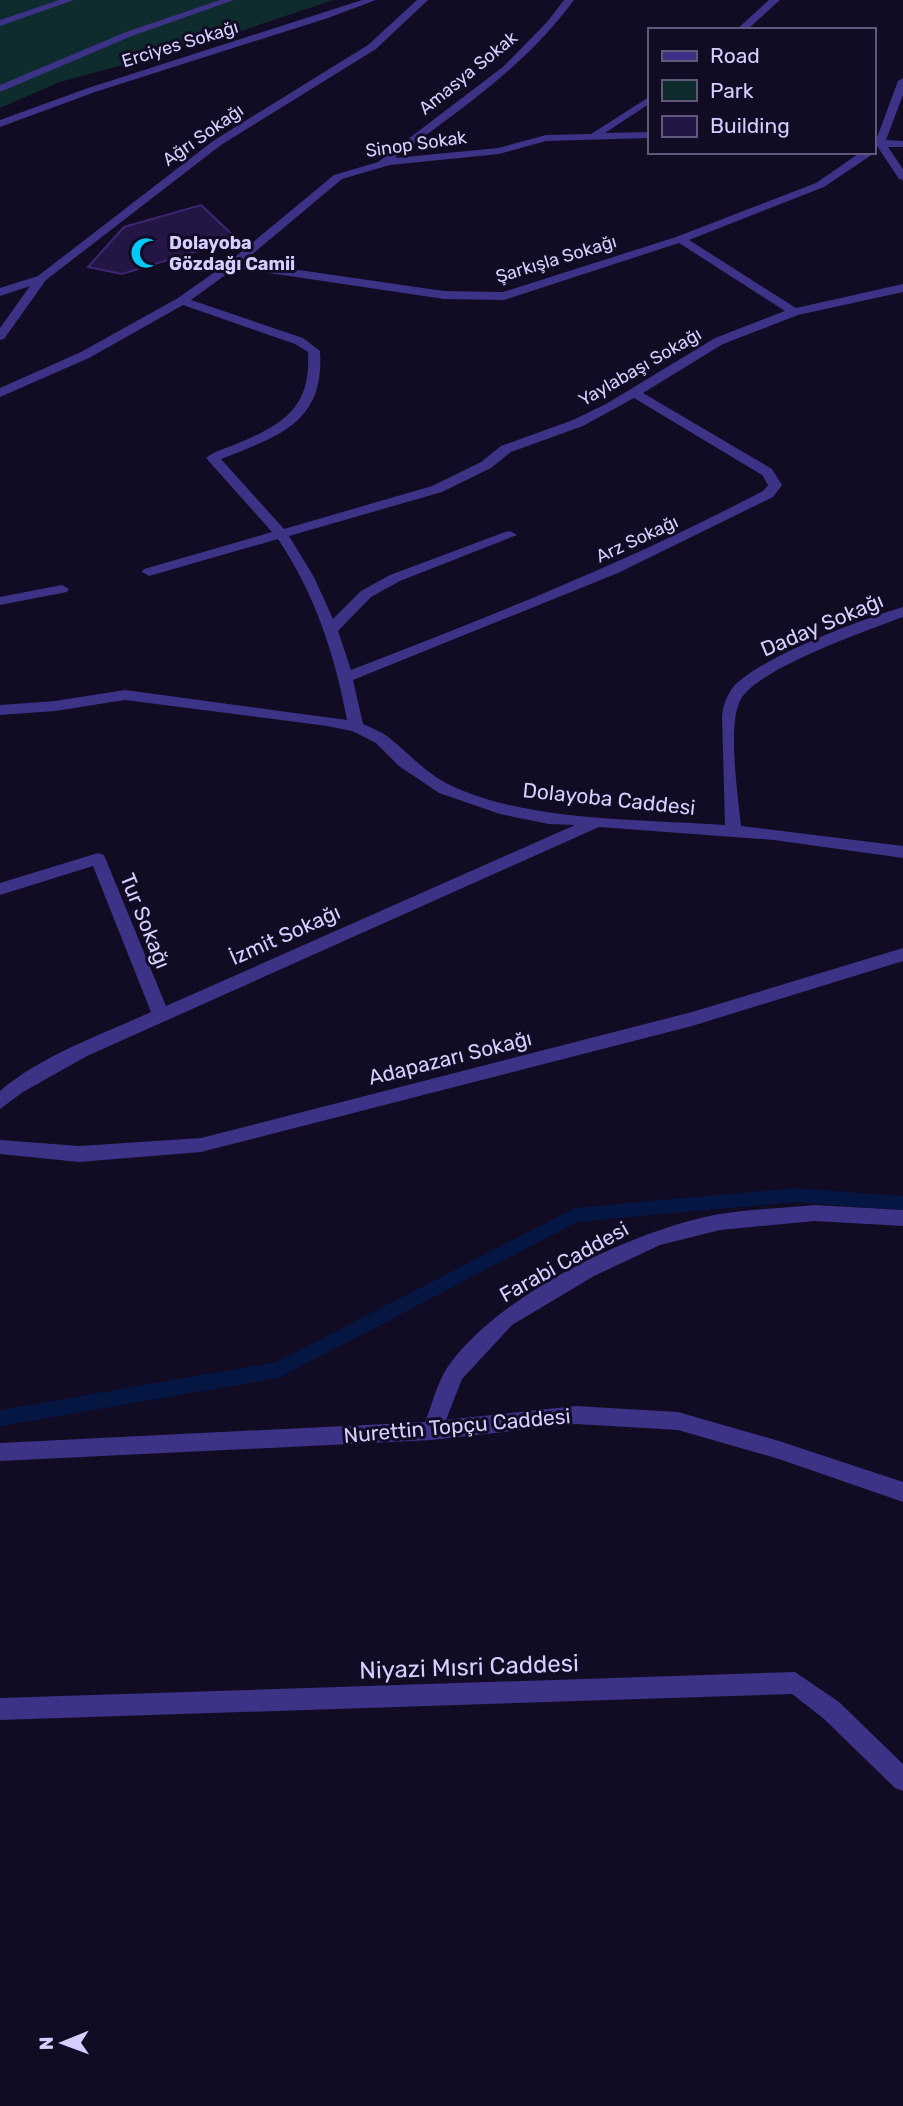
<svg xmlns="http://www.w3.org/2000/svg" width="903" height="2106" font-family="Rubik,sans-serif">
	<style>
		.green { fill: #0e2c2d }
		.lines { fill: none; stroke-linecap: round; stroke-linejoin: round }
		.stream { fill: #051642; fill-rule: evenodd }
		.building { fill: #231645; stroke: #3c2674; stroke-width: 2 }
		.minor { fill: #3c3286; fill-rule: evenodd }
		.labels { text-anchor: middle; stroke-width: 6; stroke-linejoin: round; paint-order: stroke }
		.far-street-label { font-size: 18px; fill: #d7cdff; stroke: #110b23 }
		.far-poi-label { font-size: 18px; font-weight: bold; fill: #d7cdff; stroke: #110b23; text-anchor: start }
		.street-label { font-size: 21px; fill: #d7cdff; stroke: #110b23 }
		.near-street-label { font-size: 24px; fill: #d7cdff; stroke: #110b23 }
	</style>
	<rect width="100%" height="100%" fill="#110b23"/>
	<path class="green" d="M0 0H333L214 40 60 82 0 108Z"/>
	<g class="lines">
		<path class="stream" d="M794 1188 903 1196V1210L794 1202 577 1222 279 1378 0 1426V1410L276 1362 575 1208Z"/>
	</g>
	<path class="building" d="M201 205 237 239 122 274 88 267 124 227Z"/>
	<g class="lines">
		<path class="minor" d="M59 0H74L0 26V20Z
			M220 0H234L132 36 0 92V85L126 32Z
			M362 0H376L328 18 95 92 0 127V120L88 88Z
			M417 0H428L376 49 221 145 46 280 4 339 0 340V328L30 286 0 296V288L38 276 213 141 368 45Z
			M564 0H574C526 66 459 110 395 158L498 148 546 135 591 134 649 97V104L605 133 649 132V138L546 141 499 154 390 165 342 179 243 262 444 291 503 292 676 237 816 183 861 152 873 150V154L824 187 689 240 796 308 903 284V292L798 315 723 344 643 393 772 469 782 485 773 497 618 573 353 680 363 724C371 728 380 731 387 736 408 752 425 773 450 785 527 822 640 819 725 825L722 716C723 705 727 695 734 686 763 656 862 619 903 607V617C869 630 751 670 739 703 728 730 738 796 741 826L903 846V858L774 840 599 827 87 1056 23 1092 0 1109V1091C42 1055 101 1035 151 1012L93 866 0 895V883L98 853 104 855 166 1006 575 825 549 824 500 814 439 793 399 766 376 743 352 731 327 726 125 700 55 711 0 715V705L55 701 125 690 347 720C335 655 315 594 278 539L149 576 142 572 144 569 272 532 206 458C214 451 227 448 236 444 284 424 311 408 308 352L295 344 183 305 89 358 0 397V388L81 352 178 298 229 262 334 175 378 162 504 66 547 22ZM679 243 785 311 715 338 606 404 573 420 501 446 481 462 432 486 284 529 221 459C279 436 325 423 320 351L303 338 191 300 235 268 444 299 504 300ZM634 398 762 475 768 485 763 491C630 561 491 616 351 670L338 631 371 597 400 581 517 535 510 531 505 532 390 575 361 591 333 619 314 577 289 536 442 492 491 468 511 452 583 426Z
			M769 0H780L747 30H736Z
			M903 78V95L886 140 903 141V147H888L903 169V180L899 179 877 146H873V140H876L898 81Z
			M62 585 69 589 67 592 0 605V597Z
			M903 948V961L692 1026 201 1152 79 1162 0 1154V1140L79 1146 201 1138 692 1012Z
			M815 1205 903 1210V1226L815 1221 720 1230 660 1245 594 1276 512 1325 462 1379 446 1420 576 1406 678 1412 779 1441 903 1482V1502L779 1459 678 1430 576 1424 432 1440 0 1461V1443L425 1422C432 1405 437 1383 447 1368 496 1295 635 1229 720 1214 751 1209 784 1208 815 1205Z
			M795 1672 839 1702 903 1764V1791L895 1788 823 1718 792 1694 0 1720V1698Z"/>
	</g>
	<defs>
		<symbol id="mosque-bare" viewBox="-9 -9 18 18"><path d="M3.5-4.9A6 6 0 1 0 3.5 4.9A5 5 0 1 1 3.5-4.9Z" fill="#00caf8" stroke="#110b23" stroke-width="2.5" paint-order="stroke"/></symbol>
	</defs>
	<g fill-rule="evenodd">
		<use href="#mosque-bare" x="124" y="231" width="44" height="44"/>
	</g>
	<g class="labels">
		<g class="far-street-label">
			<text transform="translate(180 44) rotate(-17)" y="6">Erciyes Sokağı</text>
			<text transform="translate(468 73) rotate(-39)" y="6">Amasya Sokak</text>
			<text transform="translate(203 135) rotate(-35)" y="6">Ağrı Sokağı</text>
			<text transform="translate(416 144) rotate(-8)" y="6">Sinop Sokak</text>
			<text transform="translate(556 259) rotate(-17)" y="6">Şarkışla Sokağı</text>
			<text transform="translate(640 367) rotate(-30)" y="6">Yaylabaşı Sokağı</text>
			<text transform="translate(637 539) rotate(-25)" y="6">Arz Sokağı</text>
		</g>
		<g class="far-poi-label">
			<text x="169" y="249">Dolayoba<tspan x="169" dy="21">Gözdağı Camii</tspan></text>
		</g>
		<g class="street-label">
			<text transform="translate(822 625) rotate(-23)" y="7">Daday Sokağı</text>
			<text transform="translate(609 799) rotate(6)" y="7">Dolayoba Caddesi</text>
			<text transform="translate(145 921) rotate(68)" y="7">Tur Sokağı</text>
			<text transform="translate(285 935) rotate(-24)" y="7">İzmit Sokağı</text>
			<text transform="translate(450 1058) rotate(-14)" y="7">Adapazarı Sokağı</text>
			<text transform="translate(564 1262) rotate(-29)" y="7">Farabi Caddesi</text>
			<text transform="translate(457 1426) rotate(-5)" y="7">Nurettin Topçu Caddesi</text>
		</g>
		<g class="near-street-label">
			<text transform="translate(469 1667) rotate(-2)" y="8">Niyazi Mısri Caddesi</text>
		</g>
	</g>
	<rect x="648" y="28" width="228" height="126" fill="#110b23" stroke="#60597b" stroke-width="2"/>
	<rect x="662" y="51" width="35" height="10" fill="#3c3286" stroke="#60597b" stroke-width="2"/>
	<text x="710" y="63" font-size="21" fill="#d7cdff">Road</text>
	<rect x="662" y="80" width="35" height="21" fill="#0e2c2d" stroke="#60597b" stroke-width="2"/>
	<text x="710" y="98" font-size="21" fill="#d7cdff">Park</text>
	<rect x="662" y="116" width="35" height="21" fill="#231645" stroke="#60597b" stroke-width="2"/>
	<text x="710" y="133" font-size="21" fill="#d7cdff">Building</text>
	<g transform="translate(63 2043) rotate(269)" stroke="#110b23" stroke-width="5" paint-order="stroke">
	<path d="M0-5L12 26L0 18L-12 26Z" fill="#d7cdff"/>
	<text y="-10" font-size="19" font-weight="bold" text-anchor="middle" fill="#d7cdff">N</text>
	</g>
</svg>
